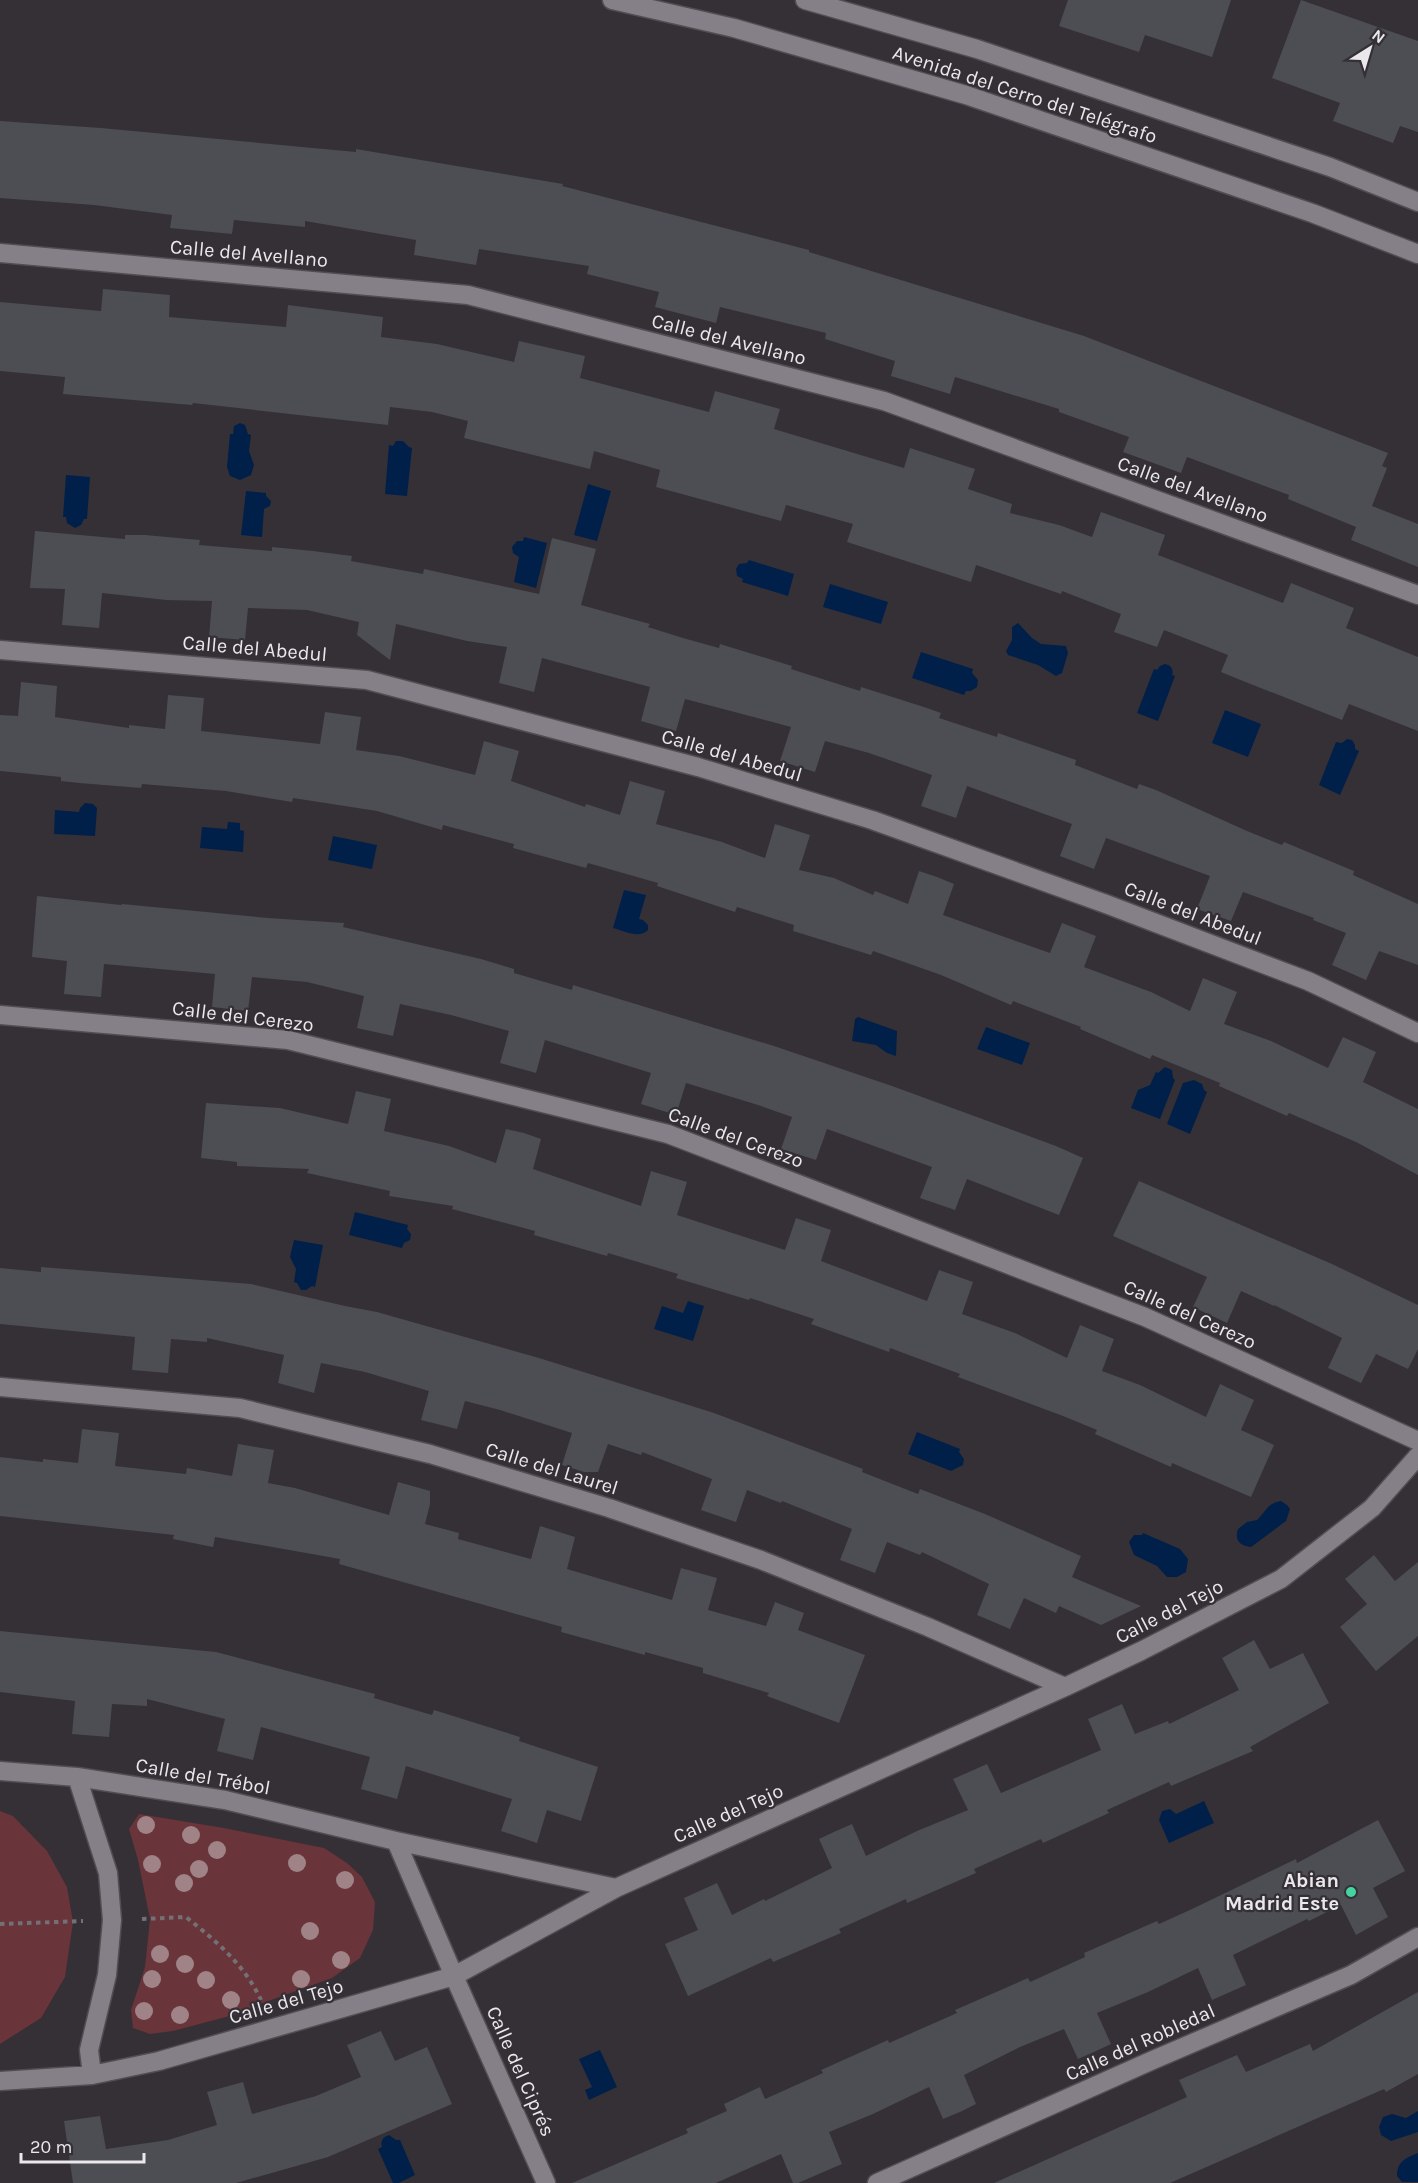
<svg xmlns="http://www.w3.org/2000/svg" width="1418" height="2183" font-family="Karla,sans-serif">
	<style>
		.green { fill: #69343a }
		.water { fill: #002049 }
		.building { fill: #4d4d54 }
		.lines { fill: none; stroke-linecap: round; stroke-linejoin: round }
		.minor-casing { stroke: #514e53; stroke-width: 21 }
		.path { stroke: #747076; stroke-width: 4; stroke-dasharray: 4.5 4.5; stroke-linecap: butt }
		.minor { stroke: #858087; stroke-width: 18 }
		.tree { fill: #9f8387 }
		.poi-dot { fill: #43d4a0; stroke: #343036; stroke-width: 2 }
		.labels { text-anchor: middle; stroke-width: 4.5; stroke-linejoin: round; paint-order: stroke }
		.street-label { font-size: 20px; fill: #ebe8ec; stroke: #343036 }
		.poi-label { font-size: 20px; font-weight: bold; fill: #ebe8ec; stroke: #343036; text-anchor: end }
	</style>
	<rect width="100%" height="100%" fill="#343036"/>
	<path class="green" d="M0 1811 13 1816 47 1851 67 1887 73 1922 65 1977 41 2018 0 2044Z
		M139 1814 224 1828 324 1848 347 1863 362 1877 375 1902 373 1930 360 1958 332 1978 263 2003 241 2013 173 2031 150 2034 133 2028 131 2010 145 1967 150 1919 138 1860 129 1829Z"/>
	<path class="water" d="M240 423 245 425 248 434 251 435 249 451 254 465 251 475 240 480 230 476 227 467 230 434H233L234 426Z
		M396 441H403L409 447 412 448 407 496 385 494 389 445 393 446Z
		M66 475 90 477 87 519H84L81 525 75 528 67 523 66 517H63Z
		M588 484 611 491 597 541 574 535Z
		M246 491 266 493V496L271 501 270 506 264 509 262 537 241 535Z
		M524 537 547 543 536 588 514 582 519 557 513 553 512 547 517 541H523Z
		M749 560 794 574 788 596 742 582 743 579 737 576 736 569 739 564 747 563Z
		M830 584 888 602 881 624 823 607Z
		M1018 623 1032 638 1041 644 1066 646 1068 653 1062 673 1056 676 1038 665 1008 655 1006 651 1012 640V627Z
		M921 652 973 669 972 673 978 680 977 687 971 691H966L964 695 912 678Z
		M1165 664C1171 665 1174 670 1172 675L1175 676 1158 721 1137 713 1154 669 1157 670 1160 666Z
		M1225 710 1261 724 1248 757 1212 743Z
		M1347 739 1352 740 1355 745V749L1359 751 1340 795 1319 785 1336 742 1342 743Z
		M85 803 93 804 97 808 95 836 54 834 55 810 79 812 80 808Z
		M228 822 240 823V830L244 831 243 852 200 848 202 827 227 829Z
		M333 836 377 845 372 869 328 860Z
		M624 890 646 895 639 919 643 920 648 925V930C639 939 624 931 613 928Z
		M858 1017 897 1031 896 1056 887 1053 876 1045 852 1041 855 1019Z
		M986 1027 1030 1043 1022 1065 977 1049Z
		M1165 1067 1172 1070 1173 1078 1175 1080 1160 1119 1131 1108 1138 1090 1150 1085 1156 1072 1158 1073Z
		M1194 1080 1202 1084 1204 1090 1207 1092 1190 1134 1167 1124 1183 1083Z
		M355 1212 408 1225 407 1229 411 1234 410 1240 404 1243 402 1248 349 1235Z
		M294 1240 323 1245 315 1287 312 1286 306 1290H301L297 1283 294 1282 296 1269 290 1257Z
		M688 1301 704 1306 693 1341 654 1329 662 1306 683 1313Z
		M917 1432 960 1449 959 1452 964 1459 963 1465 951 1471 908 1454Z
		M1281 1501 1287 1505 1290 1509 1286 1521 1251 1547C1240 1546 1234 1540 1238 1529L1247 1522 1257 1520C1266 1512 1267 1503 1281 1501Z
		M1143 1533 1180 1549 1188 1559 1186 1572 1177 1577H1167L1157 1566 1134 1555 1129 1542 1134 1535H1142Z
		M1204 1801 1214 1823 1169 1843 1159 1820 1162 1811 1170 1809 1176 1814Z
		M600 2050 617 2087 589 2100 585 2090 592 2087 579 2059Z
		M1418 2111V2132L1391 2141 1381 2135 1379 2127 1383 2117 1392 2114 1406 2118Z
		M389 2135 396 2140H400L415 2175 399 2183H393L378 2149 382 2147C380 2141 383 2137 389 2135Z
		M1418 2153V2182H1402L1397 2176C1397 2161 1406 2158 1418 2153Z"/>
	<path class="building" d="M1068 0H1231L1212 57 1145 35 1139 52 1059 26Z
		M1301 0 1418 41V132L1400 126 1393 143 1333 121 1340 103 1272 78Z
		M0 121 101 128 356 152V149L563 184 562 186 809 250V252L1084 336 1388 453 1382 466 1387 468 1372 506 1418 524V567L1351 540 1356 527 1288 499 1289 495 1187 457 1181 473 1123 452 1129 437 1059 412V409L955 377 950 394 891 376 895 361 825 339 826 333 720 307 716 323 655 307 659 292 587 274 589 266 479 249 476 265 414 255 416 240 305 221V227L234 220 232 234 170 228 172 215 94 205 0 198Z
		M103 289 170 295 169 317 286 327 288 305 383 317 381 337 437 344 514 362 519 341 585 356 580 378 709 412 715 391 780 409 774 429 904 468 910 448 975 469 968 489 1012 504 1010 513 1059 525 1092 537 1101 512 1165 535 1158 555 1283 603 1291 583 1354 608 1346 628 1418 657V731L1349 704 1342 720 1238 679 1221 672 1228 655 1164 630 1157 647 1114 632 1121 614 1062 591 1061 594 976 565 971 582 847 542 853 524 786 505 781 521 656 487 660 470 594 451 590 469 464 438 468 421 432 412 390 407 388 425 193 403 192 405 63 394 65 377 0 371V302L101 311Z
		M35 531 125 539V535H145L200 540 199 545 272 551V547L313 551 352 556 351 561 423 574 424 569 539 594 552 538 596 549 581 605 650 624 648 627 683 638 719 648 720 644 792 666 791 669 860 691 861 687 924 707 941 713 939 718 997 737 998 733 1076 760 1075 765 1137 789 1139 784 1156 790 1247 831 1282 845 1284 842 1354 871 1353 875 1418 904V965L1379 951 1366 980 1332 965 1346 933 1313 920 1314 918 1243 892 1231 921 1197 909 1210 876 1106 838 1094 869 1060 856 1072 824 967 786 956 818 921 806 932 775 869 753 825 741 815 772 780 761 791 727 685 699 676 731 641 721 650 687 542 658 534 692 499 683 507 647 467 641 396 624 390 660 357 635 359 622 307 610 248 608 245 640 209 637 212 601 166 600 102 593 99 628 62 625 65 589 30 588Z
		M21 682 57 686 55 717 129 728V725L165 729 168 695 204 698 201 731 320 744 325 712 361 717 356 750 399 756 475 775 484 741 519 751 511 781 585 807 586 804 620 815 630 781 665 791 656 824 722 842 765 858 775 824 810 835 799 870 834 878 873 895 875 891 908 904 919 871 937 877 954 884 943 915 1050 953 1062 923 1096 936 1084 967 1151 992 1190 1011 1203 978 1237 992 1224 1024 1271 1041 1328 1068 1343 1037 1376 1052 1363 1082 1418 1109V1175L1356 1142 1289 1113 1287 1116 1219 1086 1220 1083 1152 1055 1150 1059 1080 1029 1081 1027 1013 1001 1011 1005 941 975 873 951 871 955 793 931 794 925 737 907 735 912 657 886 658 883 588 863 586 868 513 848 514 844 443 825 442 830 377 811 293 798 292 802 226 791 142 784 141 788 79 783 61 781V777L0 771V715L18 716Z
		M37 896 121 905 122 904 268 918 344 923 343 927 481 959 514 969V973L572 990 573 985 774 1046 892 1086 1056 1146 1083 1158 1059 1215 967 1179 955 1210 920 1198 932 1167 827 1129 816 1160 781 1149 792 1117 758 1105 686 1083 676 1115 641 1104 651 1073 545 1040 536 1073 500 1063 509 1031 451 1015 400 1004 393 1036 357 1028 364 996 307 982 252 977 248 1011 212 1007 215 974 104 964 101 997 64 994 67 961 32 957Z
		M356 1091 391 1099 384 1131 449 1146 496 1163 506 1129 524 1133 541 1139 533 1169 641 1206 651 1171 687 1182 677 1215 785 1250 796 1218 831 1230 821 1261 927 1301 939 1270 973 1282 962 1314 1015 1333 1067 1358 1080 1325 1114 1339 1102 1371 1140 1385 1206 1417 1220 1384 1254 1400 1241 1430 1274 1445 1251 1497 1172 1463 1171 1467 1095 1434 1097 1430 1063 1416 958 1377 960 1374 890 1348 889 1352 811 1324 814 1319 750 1298 749 1300 676 1278 678 1274 608 1253 607 1256 534 1235 535 1231 452 1209 453 1206 389 1196 390 1191 307 1173 309 1169 237 1166V1162L201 1158 206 1103 280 1108 348 1124Z
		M1139 1181 1332 1264 1418 1305V1349L1408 1369 1376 1354 1361 1383 1328 1368 1342 1338 1274 1305V1306L1241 1291 1227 1323 1193 1307 1207 1277 1113 1236Z
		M41 1267 251 1284 345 1306 377 1312 539 1358 714 1413 863 1469 862 1472 918 1494 920 1489 985 1514 1081 1556 1072 1577 1141 1606 1101 1625 1059 1606 1056 1613 1024 1598 1010 1629 977 1615 989 1584 922 1552 920 1555 887 1542 875 1573 840 1560 852 1529 782 1501 781 1503 747 1490 736 1522 701 1510 712 1479 642 1452 641 1455 608 1444 598 1472H584L562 1465 572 1433 500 1410 465 1401 457 1429 421 1420 429 1391 365 1372 321 1363 314 1393 278 1383 284 1355 207 1338V1342L171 1339 168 1373 132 1370 135 1337 0 1324V1268L41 1272Z
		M82 1429 119 1433 115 1466 186 1474 187 1468 232 1476 238 1444 274 1450 268 1483 295 1488 389 1515 398 1482 416 1487 430 1491V1504L425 1524 459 1533 458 1539 531 1559 540 1526 575 1537 567 1569 672 1600 681 1568 717 1578 708 1610 766 1626 775 1602 804 1613 798 1630 865 1655 839 1723 767 1696 769 1693 703 1673V1668L645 1652V1655L561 1632 562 1627 339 1564 340 1559 215 1537 213 1547 173 1539 174 1535 0 1516V1457L43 1462V1459L78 1463Z
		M1374 1555 1395 1581 1418 1562V1636L1376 1671 1340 1627 1367 1604 1345 1579Z
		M0 1631 216 1652 375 1694 374 1698 432 1715 434 1710 520 1737 519 1741 598 1767 581 1821 547 1810 537 1843 501 1831 512 1799 406 1766 397 1799 361 1789 370 1757 261 1727 253 1760 217 1751 225 1719 147 1699V1706L112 1704 109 1737 72 1734 75 1701 0 1692Z
		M1254 1640 1270 1669 1303 1653 1329 1703 1250 1747 1253 1751 1171 1786 1169 1782 1107 1810 1109 1813 1043 1843 1041 1839 974 1869 976 1873 907 1903 906 1899 839 1929 841 1933 773 1962 771 1958 688 1996 665 1944 698 1930 684 1898 717 1883 732 1915 764 1899 765 1901 832 1868 819 1839 836 1831 852 1824 866 1856 917 1831 968 1810 953 1779 987 1764 1001 1793 1101 1750 1088 1719 1122 1704 1135 1734 1168 1721 1169 1724 1239 1690 1222 1658Z
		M1378 1820 1405 1871 1373 1888 1388 1917 1356 1935 1341 1905 1309 1921 1307 1919 1233 1955 1246 1985 1212 2000 1198 1968 1148 1992 1097 2013 1111 2044 1094 2052 1078 2059 1064 2029 1020 2047 964 2075 976 2104 960 2112 943 2119 929 2087 873 2114 829 2132 842 2164 798 2183H793L781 2154 716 2183H572L688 2133 686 2129 727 2111 724 2104 760 2087 765 2099 823 2073 821 2070 888 2040 889 2043 957 2013 955 2010 1028 1978 1030 1982 1085 1957 1084 1953 1157 1921 1159 1924 1192 1909 1296 1859 1297 1863Z
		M1418 1992V2074L1386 2092 1384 2089 1170 2183H994L1187 2097 1179 2080 1193 2074 1237 2055 1246 2072 1310 2044 1313 2051Z
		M381 2031 395 2061 427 2047 452 2104 328 2157 236 2183H73L64 2121 100 2116 106 2149 168 2140 217 2125 207 2092 243 2082 252 2114 316 2096 361 2077 347 2045Z"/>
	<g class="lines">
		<defs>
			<path id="minor" d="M612 0 734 28 966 95 1312 213 1418 254
				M805 0 977 49 1330 167 1418 202
				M0 253 468 295 884 401 1418 595
				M0 650 367 680 698 767 872 820 1106 904 1308 981 1418 1033
				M0 1015 288 1040 668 1134 1145 1317 1418 1441
				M0 1387 240 1408 430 1454 609 1508 761 1560 928 1627 1065 1687
				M0 1771 77 1777 225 1800 396 1841 454 1976 546 2183
				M77 1777 108 1873 112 1920 107 1975 89 2050 92 2075
				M396 1841 616 1888
				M0 2081 92 2075 159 2061 454 1976 616 1888 1065 1687 1141 1651 1281 1579 1372 1508 1418 1456
				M877 2183 1153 2060 1351 1975 1418 1937"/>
		</defs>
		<use href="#minor" class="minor-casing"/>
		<path class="path" d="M142 1919 186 1917C216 1941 244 1964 261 2000
			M0 1924 83 1921"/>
		<use href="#minor" class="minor"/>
	</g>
	<g class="tree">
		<circle cx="146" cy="1825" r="9"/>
		<circle cx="191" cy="1835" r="9"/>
		<circle cx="217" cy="1850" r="9"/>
		<circle cx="297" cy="1863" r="9"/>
		<circle cx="152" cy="1864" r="9"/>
		<circle cx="199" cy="1869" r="9"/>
		<circle cx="345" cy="1880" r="9"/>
		<circle cx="184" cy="1883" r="9"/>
		<circle cx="310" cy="1931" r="9"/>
		<circle cx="160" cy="1954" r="9"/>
		<circle cx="341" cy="1960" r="9"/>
		<circle cx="185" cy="1964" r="9"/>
		<circle cx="152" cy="1979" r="9"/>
		<circle cx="301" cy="1979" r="9"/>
		<circle cx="206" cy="1980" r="9"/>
		<circle cx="231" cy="2000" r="9"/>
		<circle cx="144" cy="2011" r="9"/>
		<circle cx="180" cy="2015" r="9"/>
	</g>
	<circle class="poi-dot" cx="1351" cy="1892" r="6"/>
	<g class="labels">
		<g class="street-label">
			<text transform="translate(1025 94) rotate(18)" y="7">Avenida del Cerro del Telégrafo</text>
			<text transform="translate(249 253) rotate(5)" y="7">Calle del Avellano</text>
			<text transform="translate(729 339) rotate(14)" y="7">Calle del Avellano</text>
			<text transform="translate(1193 489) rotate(20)" y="7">Calle del Avellano</text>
			<text transform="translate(255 648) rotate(5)" y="7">Calle del Abedul</text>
			<text transform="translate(732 755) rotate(16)" y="7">Calle del Abedul</text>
			<text transform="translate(1193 913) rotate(21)" y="7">Calle del Abedul</text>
			<text transform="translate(243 1016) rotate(7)" y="7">Calle del Cerezo</text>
			<text transform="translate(736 1137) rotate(20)" y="7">Calle del Cerezo</text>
			<text transform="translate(1190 1314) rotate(24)" y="7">Calle del Cerezo</text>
			<text transform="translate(552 1468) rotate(17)" y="7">Calle del Laurel</text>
			<text transform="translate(1169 1611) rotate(-27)" y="7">Calle del Tejo</text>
			<text transform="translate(203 1776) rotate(10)" y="7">Calle del Trébol</text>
			<text transform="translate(728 1813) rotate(-24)" y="7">Calle del Tejo</text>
			<text transform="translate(286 2001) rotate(-16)" y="7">Calle del Tejo</text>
			<text transform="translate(1140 2042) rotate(-24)" y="7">Calle del Robledal</text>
			<text transform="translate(521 2071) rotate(66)" y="7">Calle del Ciprés</text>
		</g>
		<g class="poi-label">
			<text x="1339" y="1887">Abian<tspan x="1339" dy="23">Madrid Este</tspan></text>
		</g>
	</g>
	<g transform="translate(1370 48) rotate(37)" stroke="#343036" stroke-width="4.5" paint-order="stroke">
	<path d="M0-4.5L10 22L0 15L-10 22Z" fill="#ebe8ec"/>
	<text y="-9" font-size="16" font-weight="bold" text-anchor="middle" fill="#ebe8ec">N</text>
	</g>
	<path d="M21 2153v9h123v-9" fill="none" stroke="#ebe8ec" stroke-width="3"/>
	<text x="30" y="2153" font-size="18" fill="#ebe8ec" stroke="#343036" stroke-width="4.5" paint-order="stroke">20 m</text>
</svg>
